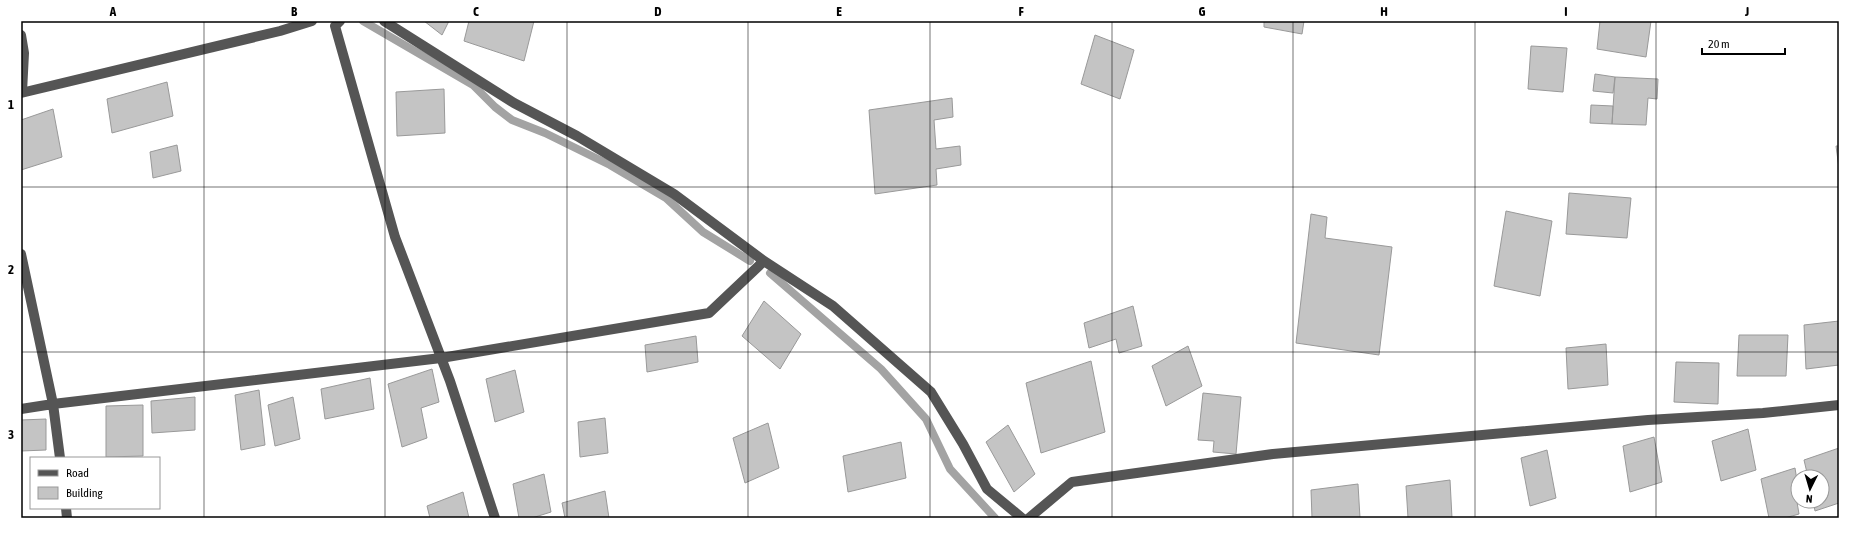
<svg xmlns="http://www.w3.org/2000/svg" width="1860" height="539" font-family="'Asap Condensed',sans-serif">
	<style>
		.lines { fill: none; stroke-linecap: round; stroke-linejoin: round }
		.stream { stroke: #a3a3a3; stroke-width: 8 }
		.building { fill: #c4c4c4; stroke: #999 }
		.minor { stroke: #555; stroke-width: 10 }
		.grid { fill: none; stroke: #000; stroke-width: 1; stroke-opacity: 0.55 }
		.neatline { fill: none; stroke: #000; stroke-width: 1.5 }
		.grid-label { font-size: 13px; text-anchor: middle; font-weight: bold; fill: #000 }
	</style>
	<rect width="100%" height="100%" fill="#fff"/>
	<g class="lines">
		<path class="stream" d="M363 21 473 85 495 107 512 120 545 133 610 165 666 198 703 232 750 261
			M770 273 881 369 926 419 950 469 995 518"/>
	</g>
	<path class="building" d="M424 21H449L442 35Z
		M469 21H534L524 61 464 41Z
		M1264 21H1304L1302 34 1264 27Z
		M1600 21H1651L1646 57 1597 49Z
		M1095 35 1134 50 1120 99 1081 84Z
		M1531 46 1567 48 1563 92 1528 89Z
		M1595 74 1615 77 1613 93 1593 91Z
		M1615 77 1658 79 1657 99 1648 98 1646 125 1612 124Z
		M167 82 173 116 112 133 107 99Z
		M444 89 445 133 397 136 396 92Z
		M952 98 953 117 934 120 936 149 960 146 961 165 936 169 937 185 875 194 869 110Z
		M1591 105 1613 106 1612 124 1590 123Z
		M53 109 62 157 21 170V120Z
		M177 145 181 171 153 178 150 152Z
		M1836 146H1839V168Z
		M1569 193 1631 198 1627 238 1566 234Z
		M1506 211 1552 221 1540 296 1494 286Z
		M1311 214 1327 217 1325 238 1392 247 1379 355 1296 343Z
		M764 301 801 334 780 369 742 336Z
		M1133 306 1142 346 1119 353 1116 339 1089 348 1084 323Z
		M1839 321V365L1806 369 1804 325Z
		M1739 335H1788L1786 376H1737Z
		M696 336 698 362 647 372 645 345Z
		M1606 344 1608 385 1568 389 1566 348Z
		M1188 346 1202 386 1166 406 1152 366Z
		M1091 361 1105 432 1041 453 1026 383Z
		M1676 362 1719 363 1718 404 1674 402Z
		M432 369 439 402 421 408 427 438 402 447 388 384Z
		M515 370 524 412 495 422 486 379Z
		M370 378 374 409 325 419 321 389Z
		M259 390 265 445 241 450 235 395Z
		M1203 393 1241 397 1236 454 1213 452 1214 441 1198 440Z
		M195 397V430L152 433 151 401Z
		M293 397 300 439 275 446 268 405Z
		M143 405V456L106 457V406Z
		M605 418 608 453 580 457 578 422Z
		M46 419V450L21 451V420Z
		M768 423 779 468 745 483 733 438Z
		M1008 425 1035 474 1014 492 986 442Z
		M1748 429 1756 470 1721 481 1712 441Z
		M1654 437 1662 482 1630 492 1623 446Z
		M901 442 906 478 848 492 843 456Z
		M1839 448V503L1815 511 1813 501H1822V477H1808L1804 460Z
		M1547 450 1556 498 1530 506 1521 458Z
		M1795 468 1798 487 1799 501 1797 502 1799 514 1785 518H1769L1761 479Z
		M544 474 551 512 532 518H519L513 484Z
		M1450 480 1452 518H1408L1406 486Z
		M1358 484 1360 518H1312L1311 490Z
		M605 491 609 518H565L562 503Z
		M463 492 469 518H430L427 506Z"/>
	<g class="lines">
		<path class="minor" d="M340 21 335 26 395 237 450 381 495 518
			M384 21 514 103 577 136 674 194 764 261 833 306 931 392 963 444 987 489 1022 518
			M21 35 24 53 22 92
			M21 93 280 31 312 21
			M21 254 53 404 60 458
			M21 409 53 404 441 358 709 313 764 261
			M66 508 67 518
			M1029 518 1072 482 1273 454 1648 420 1763 413 1839 405"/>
	</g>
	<path class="grid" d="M204 21V518M385 21V518M567 21V518M748 21V518M930 21V518M1112 21V518M1293 21V518M1475 21V518M1656 21V518M21 187H1839M21 352H1839"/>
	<rect width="1860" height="539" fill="none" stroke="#ffffff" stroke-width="44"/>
	<rect x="30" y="457" width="130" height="52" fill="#ffffff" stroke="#999999"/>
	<rect x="38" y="470" width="20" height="6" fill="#555555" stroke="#999999"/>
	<text x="66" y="477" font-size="12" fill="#000000">Road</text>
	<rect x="38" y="487" width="20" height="12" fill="#c4c4c4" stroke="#999999"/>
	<text x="66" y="497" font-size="12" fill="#000000">Building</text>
	<g transform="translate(1810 489) rotate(185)"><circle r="19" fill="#ffffff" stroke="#999999"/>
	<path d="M0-3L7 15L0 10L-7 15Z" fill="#000000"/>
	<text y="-6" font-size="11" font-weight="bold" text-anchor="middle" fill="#000000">N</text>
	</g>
	<path d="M1702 48v6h83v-6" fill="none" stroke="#000000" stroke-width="2"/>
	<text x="1708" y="48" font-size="12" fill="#000000" stroke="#ffffff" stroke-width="3" paint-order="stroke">20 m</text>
	<rect x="22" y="22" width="1816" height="495" class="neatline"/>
	<g class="grid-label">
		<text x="113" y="16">A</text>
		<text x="294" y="16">B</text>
		<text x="476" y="16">C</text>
		<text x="658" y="16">D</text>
		<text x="839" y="16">E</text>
		<text x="1021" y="16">F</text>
		<text x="1202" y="16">G</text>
		<text x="1384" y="16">H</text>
		<text x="1566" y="16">I</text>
		<text x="1747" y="16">J</text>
		<text x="11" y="109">1</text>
		<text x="11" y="274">2</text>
		<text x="11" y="439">3</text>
	</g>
</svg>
